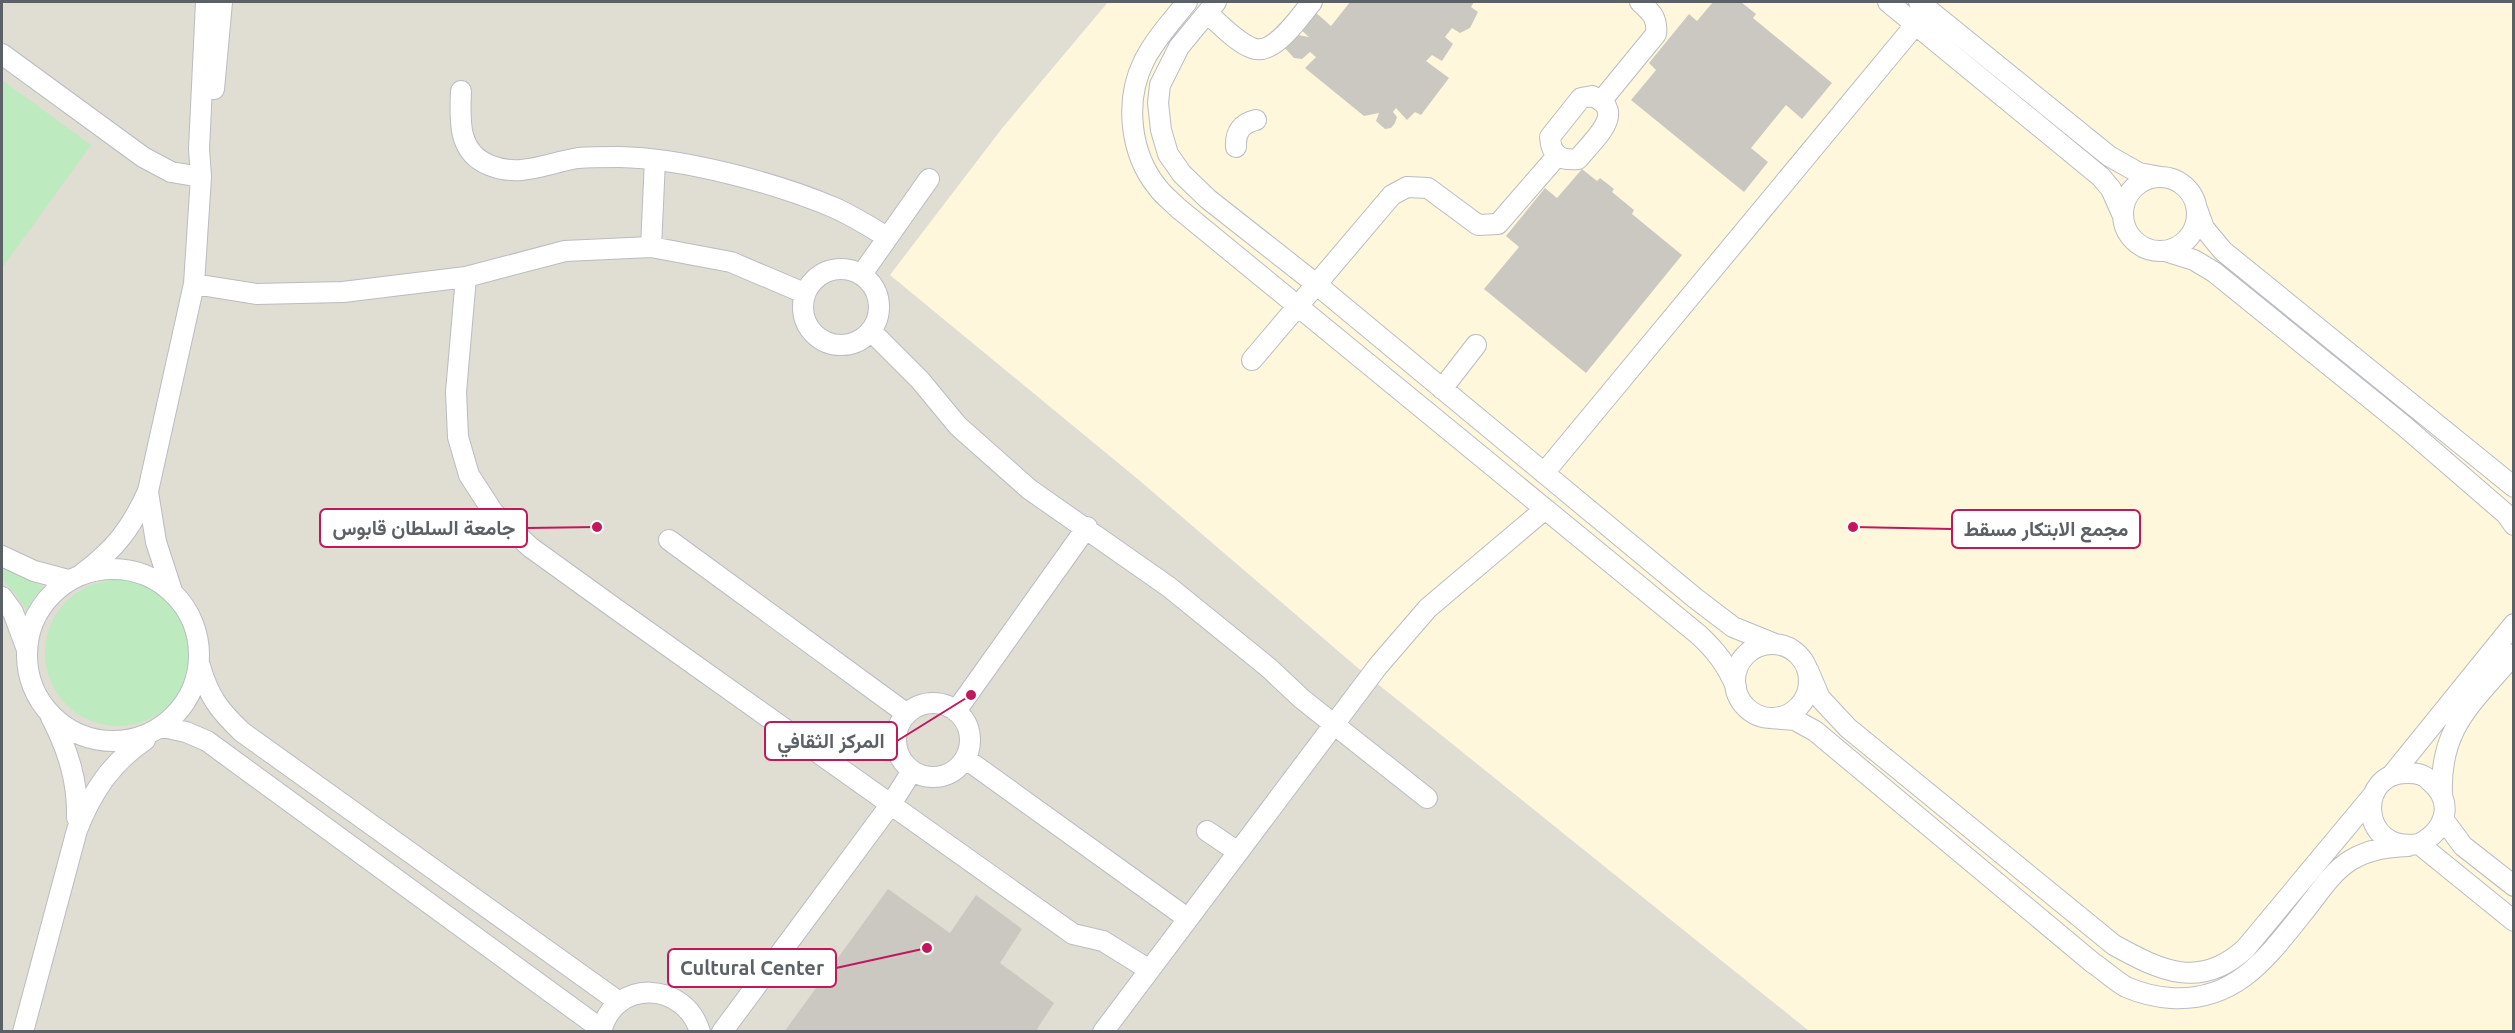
<svg xmlns="http://www.w3.org/2000/svg" width="2515" height="1033" font-family="Ubuntu,Vazirmatn,sans-serif">
	<style>
		.commercial { fill: #fff7db }
		.education { fill: #e0ddd3 }
		.green { fill: #beeabf }
		.building { fill: #cbc8c1 }
		.lines { fill: none; stroke-linecap: round; stroke-linejoin: round }
		.minor-casing { stroke: #b9bcc2; stroke-width: 22 }
		.minor { stroke: #fff; stroke-width: 20 }
		.leader { fill: none; stroke: #c2185b; stroke-width: 2 }
		.callout-dot { fill: #c2185b; stroke: #fff; stroke-width: 2 }
		.callout { fill: #fff; stroke: #c2185b; stroke-width: 2 }
		.callout-label { font-size: 20px; text-anchor: middle; font-weight: bold; fill: #5c6167 }
	</style>
	<rect width="100%" height="100%" fill="#f0eee4"/>
	<path class="commercial" d="M1108 2H2513V1031H1809L1359 669 1140 481 889 275 1003 127Z"/>
	<path class="education" d="M2 2H1108L1003 127 890 275 1140 481 1359 669 1809 1031 2 1032Z"/>
	<path class="green" d="M2 80 91 145 2 268Z
		M2 567 44 587 35 596 27 610 2 578Z
		M45 653a73 73 0 1 1 146 0a73 73 0 1 1-146 0Z"/>
	<path class="building" d="M1350 2H1474L1471 7 1478 12 1470 28 1460 33 1452 28 1445 37 1453 44 1442 61 1432 55 1426 61 1449 78 1421 115 1415 112 1407 120 1396 108 1393 112 1397 117 1395 123 1391 128 1385 129 1376 121 1379 113 1364 116 1305 68 1316 57 1310 52 1302 59 1294 58 1283 46 1298 35 1309 37 1300 29 1314 11 1331 26Z
		M1713 2H1741L1756 14 1753 18 1832 83 1802 119 1786 105 1751 148 1768 162 1744 192 1631 100 1656 70 1649 63 1689 14 1697 21Z
		M1582 169 1597 181 1600 178 1614 189 1612 192 1634 210 1632 214 1682 255 1586 373 1484 289 1519 247 1506 236 1545 188 1557 198Z
		M888 889 950 933 976 895 1022 929 1000 963 1054 1003 1037 1029 1041 1032H784Z"/>
	<g class="lines">
		<defs>
			<path id="minor" d="M1187 2C1172 21 1155 39 1144 61 1124 101 1130 154 1158 188 1163 195 1171 201 1178 208L1699 635C1716 651 1727 665 1736 687
				M1216 2 1179 47 1160 85 1158 103 1161 130 1168 154 1182 174 1208 199 1316 284 1695 598 1733 627 1775 644
				M1888 2 2101 177 2111 189 2123 216
				M1919 2 2109 156 2139 173 2161 177
				M1207 13C1220 24 1236 42 1252 48 1274 57 1300 16 1312 2
				M2 54 143 157 171 172 201 177
				M214 89 222 2
				M461 91C460 119 457 152 489 165 520 178 547 163 578 158 591 157 606 157 619 157 682 158 777 183 835 208 853 216 870 227 887 237
				M1592 96C1629 111 1593 140 1578 159 1560 161 1551 155 1550 137L1581 98Z
				M1602 100 1656 34C1658 18 1651 12 1640 2
				M1236 147C1235 132 1242 123 1256 120
				M2123 214a37 37 0 1 1 74 0a37 37 0 1 1-74 0Z
				M2196 206 2204 228 2223 251 2514 487
				M651 247 655 160
				M2165 251 2194 260 2214 272 2403 425 2506 514 2514 525
				M803 307a38 38 0 1 1 76 0a38 38 0 1 1-76 0Z
				M862 274 929 179
				M466 277 456 392 458 437 469 475 493 512 530 547 616 609 1073 934 1103 941 1148 969
				M194 284 256 294 343 292 466 277 565 251 651 247 731 262 804 293
				M871 331 920 380 958 426 1029 489 1169 587 1269 668 1302 699 1427 798
				M1252 360 1392 195 1407 187 1428 188 1478 225 1498 224 1557 156
				M1442 389 1476 345
				M1544 473 1916 24
				M148 492 156 542 172 591
				M669 540 907 714
				M2 556 34 571 68 580
				M27 655a86 86 0 1 1 172 0a86 86 0 1 1-172 0Z
				M82 574C115 549 131 529 148 491L194 284 201 177 199 149 206 2
				M2 597 13 612 26 647
				M1735 681a37 37 0 1 1 74 0a37 37 0 1 1-74 0Z
				M200 666C209 697 219 710 242 732L619 1002
				M1808 670 1820 698 1848 728 2114 945C2161 971 2200 990 2245 949L2374 794
				M896 740a37 37 0 1 1 74 0a37 37 0 1 1-74 0Z
				M956 711 1087 527
				M51 717C68 750 78 781 77 818
				M1770 718 1795 720 1815 731 2093 963C2104 970 2115 981 2126 987 2140 993 2156 997 2171 998 2235 1002 2266 959 2302 914 2317 896 2331 872 2351 860 2370 849 2387 847 2408 846
				M163 727 186 732 207 741 601 1029
				M966 759 1187 918
				M2391 776 2514 624
				M2442 796C2439 727 2472 704 2514 654
				M2443 819 2463 846 2514 886
				M1207 831 1238 852
				M2419 844C2446 830 2455 802 2430 781 2425 775 2417 773 2409 773 2356 770 2358 854 2419 844L2514 921
				M23 1032 77 830C92 792 111 763 145 740
				M601 1032C614 978 685 981 700 1032
				M722 1032 891 804 912 771
				M1103 1032 1378 666 1428 608 1545 509"/>
		</defs>
		<use href="#minor" class="minor-casing"/>
		<use href="#minor" class="minor"/>
	</g>
	<path class="leader" d="M597 527L527 528M1853 527L1952 529M971 695L897 741M927 948L836 968"/>
	<g class="callout-dot">
		<circle cx="597" cy="527" r="6"/>
		<circle cx="1853" cy="527" r="6"/>
		<circle cx="971" cy="695" r="6"/>
		<circle cx="927" cy="948" r="6"/>
	</g>
	<g class="callout">
		<rect x="320" y="509" width="207" height="38" rx="6"/>
		<rect x="1952" y="510" width="188" height="38" rx="6"/>
		<rect x="765" y="722" width="132" height="38" rx="6"/>
		<rect x="668" y="949" width="168" height="38" rx="6"/>
	</g>
	<g class="callout-label">
		<text x="424" y="535">جامعة السلطان قابوس</text>
		<text x="2046" y="536">مجمع الابتكار مسقط</text>
		<text x="831" y="748">المركز الثقافي</text>
		<text x="752" y="975">Cultural Center</text>
	</g>
	<rect width="2515" height="1033" fill="none" stroke="#5c6167" stroke-width="6"/>
</svg>
